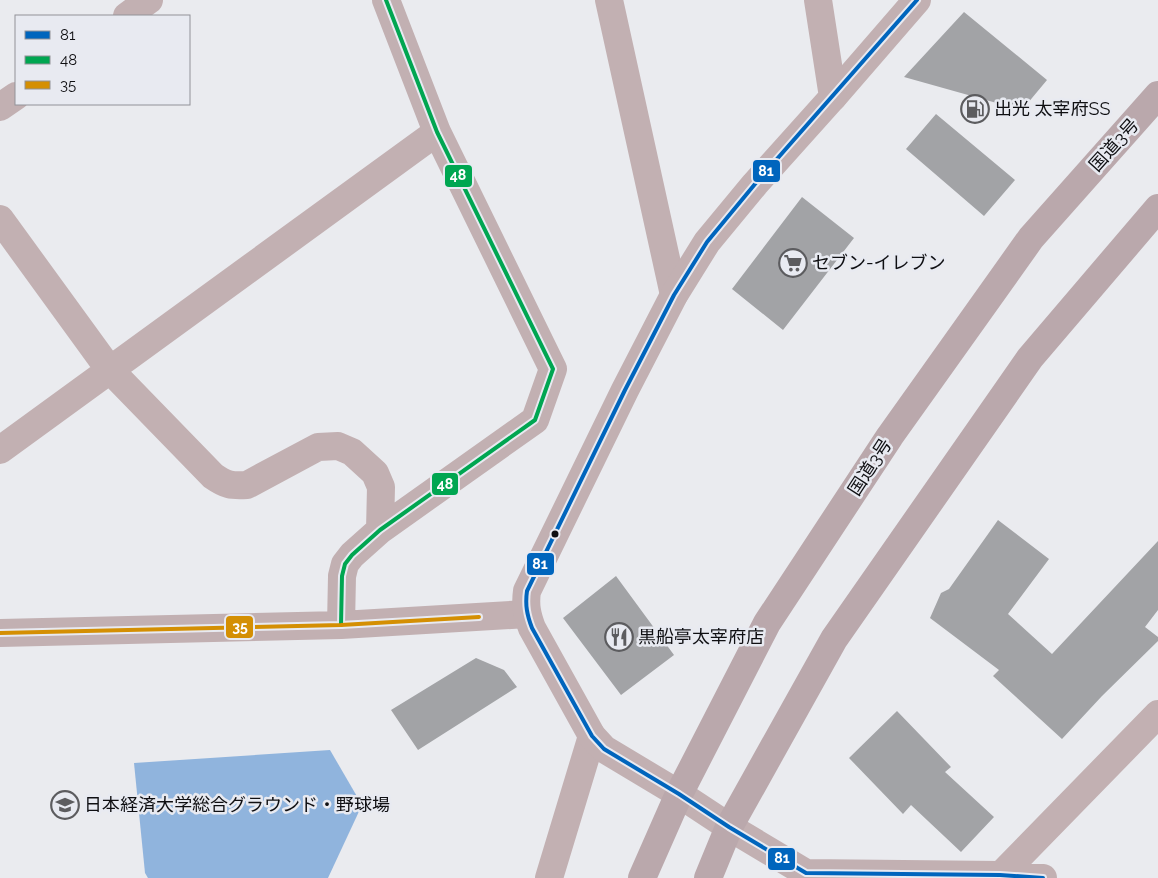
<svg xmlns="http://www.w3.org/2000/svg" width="1158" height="878" font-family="Raleway,'Noto Sans JP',sans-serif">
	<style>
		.water { fill: #90b4dd }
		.building { fill: #a2a3a6 }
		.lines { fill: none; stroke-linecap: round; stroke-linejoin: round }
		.minor { stroke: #c2b0b2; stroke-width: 28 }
		.tertiary { stroke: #c2b0b2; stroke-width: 28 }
		.trunk { stroke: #baa8ac; stroke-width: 28 }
		.bus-1-casing { stroke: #e8eaf1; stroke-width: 8 }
		.bus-2-casing { stroke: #e8eaf1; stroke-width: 8 }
		.bus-3-casing { stroke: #e8eaf1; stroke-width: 8 }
		.bus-1 { stroke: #0065bd; stroke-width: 4 }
		.bus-2 { stroke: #00a651; stroke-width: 4 }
		.bus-3 { stroke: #d48f03; stroke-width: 4 }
		.bus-dot { fill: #0f0f12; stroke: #e8eaf1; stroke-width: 2 }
		.labels { text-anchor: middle; stroke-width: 5; stroke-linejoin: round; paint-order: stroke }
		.poi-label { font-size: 18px; fill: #0f0f12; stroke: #e8eaf1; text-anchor: start }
		.street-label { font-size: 18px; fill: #0f0f12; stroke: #e8eaf1 }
		.line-badge { stroke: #e8eaf1; stroke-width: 2 }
		.badge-label { font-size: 14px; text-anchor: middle; font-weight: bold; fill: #fff }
	</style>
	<rect width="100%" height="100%" fill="#eaebef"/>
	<path class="water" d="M330 750 362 805 328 878H148L145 873 134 763Z"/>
	<path class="building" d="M964 12 1047 80 1022 110 904 77Z
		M936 114 1015 180 984 216 906 149Z
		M802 197 854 238 783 330 732 289Z
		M998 520 1049 559 1008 614 1052 654 1158 541V610L1145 627 1158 637V641L1102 696 1062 739 993 676 999 670 930 618 941 593 949 589Z
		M616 576 674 655 621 695 563 618Z
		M476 658 504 670 517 687 418 750 391 710Z
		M897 711 951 767 945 772 994 817 961 852 911 805 903 814 849 758Z"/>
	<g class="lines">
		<path class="minor" d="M609 0 674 295
			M127 16 149 0
			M833 97 917 0
			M0 107 16 96
			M0 219 109 369 213 476C226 485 231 486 247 485L318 447 338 446 352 452 375 473 381 487 380 530
			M0 450 437 132
			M341 625 342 576 345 564 352 555 380 530 535 420 553 369 437 132 386 0
			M0 633 341 625 527 614
			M729 827 806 873 1000 875 1043 878
			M549 878 592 736
			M998 878 1158 714"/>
		<path class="tertiary" d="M729 827 679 794 604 749 592 736 532 628C527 615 525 605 527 591L625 390 674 295 707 242 755 184 833 97 818 0"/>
		<path class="trunk" d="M642 878 679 794 767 623 890 436 1031 238 1158 95
			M708 878 729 827 834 639 1030 358 1158 208"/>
		<defs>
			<path id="bus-1" d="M917 0 755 184 707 242 674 295 625 390 527 591C525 605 527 615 532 628L592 736 604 749 679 794 729 827 806 873 1000 875 1043 878"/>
			<path id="bus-2" d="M341 625 342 576 345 564 352 555 380 530 535 420 553 369 437 132 386 0"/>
			<path id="bus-3" d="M0 633 341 625 479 617"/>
		</defs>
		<use href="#bus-1" class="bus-1-casing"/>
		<use href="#bus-2" class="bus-2-casing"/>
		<use href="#bus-3" class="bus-3-casing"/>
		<use href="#bus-1" class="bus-1"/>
		<use href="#bus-2" class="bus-2"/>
		<use href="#bus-3" class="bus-3"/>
	</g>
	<defs>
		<symbol id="fuel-ring" viewBox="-11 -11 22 22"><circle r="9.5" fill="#e8eaf1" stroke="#5c5c5f" stroke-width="1.5"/><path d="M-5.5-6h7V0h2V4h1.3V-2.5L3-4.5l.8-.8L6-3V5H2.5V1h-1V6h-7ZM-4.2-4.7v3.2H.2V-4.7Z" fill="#5c5c5f"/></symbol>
		<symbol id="supermarket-ring" viewBox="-11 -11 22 22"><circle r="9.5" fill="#e8eaf1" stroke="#5c5c5f" stroke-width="1.5"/><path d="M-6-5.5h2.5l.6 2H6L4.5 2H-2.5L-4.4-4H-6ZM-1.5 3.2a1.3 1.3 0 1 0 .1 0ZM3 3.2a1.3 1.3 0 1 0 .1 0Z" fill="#5c5c5f"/></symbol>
		<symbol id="restaurant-ring" viewBox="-11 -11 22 22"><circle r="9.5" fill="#e8eaf1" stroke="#5c5c5f" stroke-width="1.5"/><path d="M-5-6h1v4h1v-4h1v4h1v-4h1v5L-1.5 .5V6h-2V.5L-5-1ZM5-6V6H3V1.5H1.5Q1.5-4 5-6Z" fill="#5c5c5f"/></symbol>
		<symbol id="university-ring" viewBox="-11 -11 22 22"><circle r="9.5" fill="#e8eaf1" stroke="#5c5c5f" stroke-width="1.5"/><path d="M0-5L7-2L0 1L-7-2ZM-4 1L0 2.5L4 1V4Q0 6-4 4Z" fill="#5c5c5f"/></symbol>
	</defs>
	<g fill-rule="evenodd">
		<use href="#fuel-ring" x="959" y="93" width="32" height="32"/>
		<use href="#supermarket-ring" x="777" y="247" width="32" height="32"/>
		<use href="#restaurant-ring" x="603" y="621" width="32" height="32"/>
		<use href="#university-ring" x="49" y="789" width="32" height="32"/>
	</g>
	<circle class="bus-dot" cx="555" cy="534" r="4.5"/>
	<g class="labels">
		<g class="poi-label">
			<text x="994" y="115">出光 太宰府SS</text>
			<text x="812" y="269">セブン-イレブン</text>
			<text x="638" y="643">黒船亭太宰府店</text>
			<text x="84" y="811">日本経済大学総合グラウンド・野球場</text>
		</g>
		<g class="street-label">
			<text transform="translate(1114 145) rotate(-48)" y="6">国道3号</text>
			<text transform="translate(870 467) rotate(-57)" y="6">国道3号</text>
		</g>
	</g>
	<g class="line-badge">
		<rect x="752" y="159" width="29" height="24" rx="5" fill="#0065bd"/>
		<rect x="444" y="164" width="29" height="24" rx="5" fill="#00a651"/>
		<rect x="431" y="472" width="28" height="24" rx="5" fill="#00a651"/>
		<rect x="526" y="552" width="29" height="24" rx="5" fill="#0065bd"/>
		<rect x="225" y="615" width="29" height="24" rx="5" fill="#d48f03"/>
		<rect x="767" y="847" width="29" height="24" rx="5" fill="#0065bd"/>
	</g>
	<g class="badge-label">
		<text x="766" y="176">81</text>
		<text x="458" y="180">48</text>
		<text x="445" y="489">48</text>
		<text x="540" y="569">81</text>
		<text x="240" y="632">35</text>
		<text x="782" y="863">81</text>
	</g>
	<rect x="15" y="15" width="175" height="90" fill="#e8eaf1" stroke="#919298"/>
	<rect x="25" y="31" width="25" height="8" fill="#0065bd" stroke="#919298"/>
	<text x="60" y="40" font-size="15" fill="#0f0f12">81</text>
	<rect x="25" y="56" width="25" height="8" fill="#00a651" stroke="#919298"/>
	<text x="60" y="65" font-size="15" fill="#0f0f12">48</text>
	<rect x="25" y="81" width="25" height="8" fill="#d48f03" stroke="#919298"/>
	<text x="60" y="90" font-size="15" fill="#0f0f12">35</text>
</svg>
